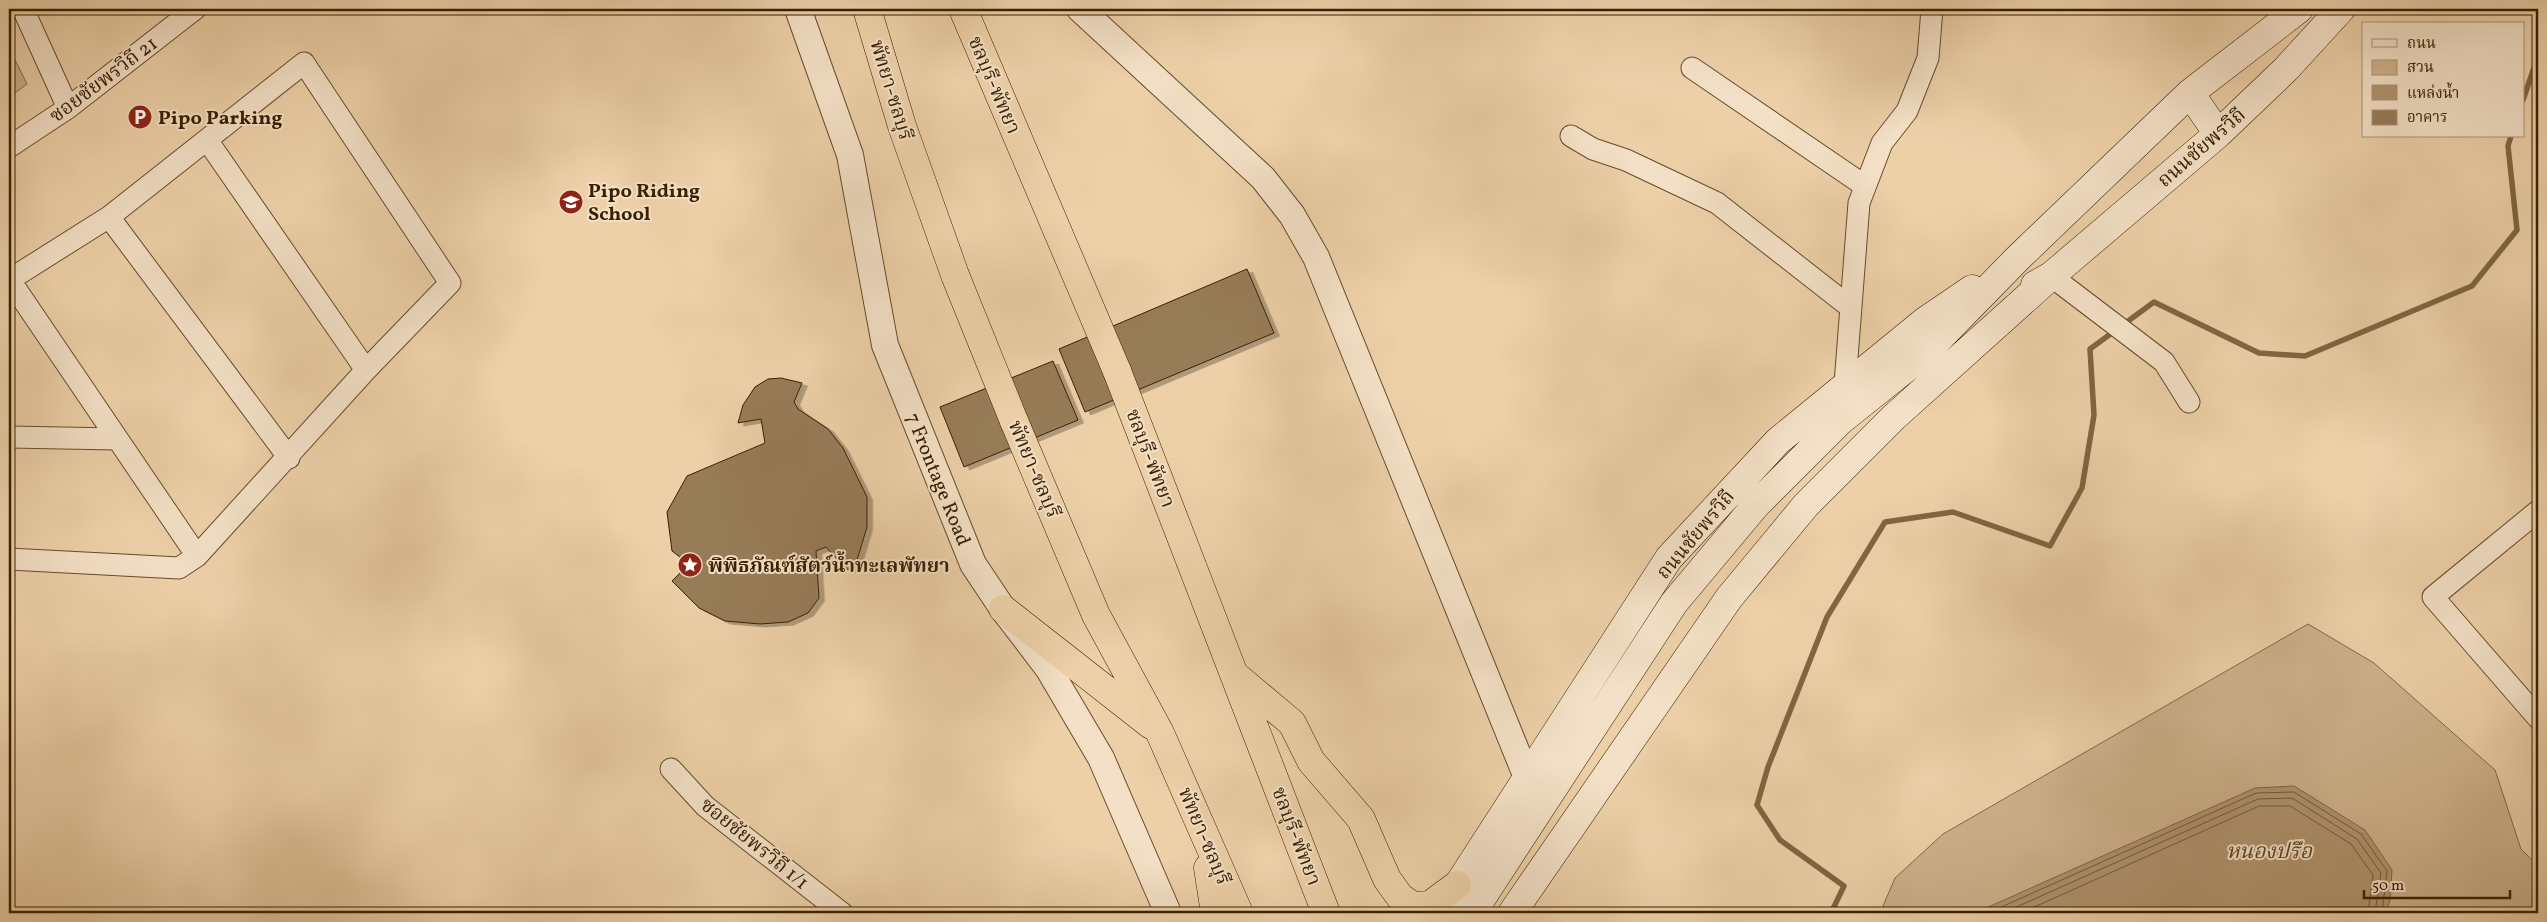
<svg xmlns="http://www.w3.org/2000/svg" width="2547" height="922" font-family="Vollkorn,'Noto Serif Thai',serif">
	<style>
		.green { fill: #ceb28c; stroke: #846946 }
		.water { fill: #b0946f; stroke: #806643 }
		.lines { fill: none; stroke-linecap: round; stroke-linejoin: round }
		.shore { stroke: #745a38; stroke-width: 1 }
		.stream { stroke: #806643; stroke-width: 5.5 }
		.building { fill: #977c58; stroke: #392001; filter: url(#shadow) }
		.minor-casing { stroke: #664c2b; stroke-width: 23 }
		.tertiary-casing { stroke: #664c2b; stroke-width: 28 }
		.secondary-casing { stroke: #392001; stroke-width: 29 }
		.trunk-casing { stroke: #392001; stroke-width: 29 }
		.motorway-casing { stroke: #392001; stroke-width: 29 }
		.minor { stroke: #f3e0c6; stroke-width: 21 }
		.tertiary { stroke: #f3e0c6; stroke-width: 26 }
		.secondary { stroke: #f3e0c6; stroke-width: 28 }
		.trunk { stroke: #edd0a8; stroke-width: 28 }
		.motorway { stroke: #edd0a8; stroke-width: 28 }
		.labels { text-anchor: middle; stroke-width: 4; stroke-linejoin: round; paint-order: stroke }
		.street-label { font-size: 20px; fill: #392001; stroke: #f3e0c6 }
		.poi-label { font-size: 20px; font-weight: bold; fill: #392001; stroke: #f3e0c6; text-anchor: start }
		.water-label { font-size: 21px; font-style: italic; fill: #5d4322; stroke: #f3e0c6 }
	</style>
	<defs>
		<filter id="shadow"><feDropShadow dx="5.5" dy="3" stdDeviation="0" flood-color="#0004"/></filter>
	</defs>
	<rect width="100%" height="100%" fill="#edd0a8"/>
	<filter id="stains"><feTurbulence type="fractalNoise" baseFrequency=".004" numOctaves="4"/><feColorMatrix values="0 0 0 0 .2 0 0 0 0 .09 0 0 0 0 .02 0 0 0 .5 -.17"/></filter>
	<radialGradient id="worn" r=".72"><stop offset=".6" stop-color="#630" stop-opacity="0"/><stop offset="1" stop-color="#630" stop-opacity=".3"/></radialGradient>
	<path class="green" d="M9 48 27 84 9 97Z
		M2308 624 2374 663 2495 770 2521 849 2538 866V913H1880L1895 878 1943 834Z"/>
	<path class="water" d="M2294 786 2365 830 2392 870 2390 900 2386 913H1975L2255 788Z"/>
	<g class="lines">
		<path class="shore" d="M1988 913 2256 793 2294 792 2361 834 2387 871 2382 913
			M2003 913 2258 799 2292 798 2357 839 2381 873 2375 913
			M2021 913 2259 806H2290L2351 844 2373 875 2368 913"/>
		<path class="stream" d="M2523 100 2538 56
			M1831 913 1844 886 1780 840 1757 805 1768 767 1827 617 1885 522 1953 512 2050 546 2082 488 2094 415 2090 349 2154 302 2259 353 2305 356 2472 286 2517 230 2508 146 2511 136"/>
	</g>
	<path class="building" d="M1247 269 1274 333 1085 412 1059 349Z
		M1053 361 1078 420 964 467 940 407Z
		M781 378 802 383 794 402 798 409 828 429 843 448 867 497V527L854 570 846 569 826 547 816 551 819 598 808 613 788 622 760 624 725 621 699 608 672 581 689 564 672 551 667 512 687 476 765 443 761 419 738 423 743 405 755 387 768 379Z"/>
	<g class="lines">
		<defs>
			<path id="minor" d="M23 9 68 108
				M1692 68 1865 186
				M1571 136 1593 149 1626 160 1717 203 1850 307
				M207 140 366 370
				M9 147 68 108 195 9
				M109 217 289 458
				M2051 276 2164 362 2189 402
				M9 279 197 556
				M9 280 109 217 304 63 450 283 366 370 197 556 179 568 9 559
				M1845 384 1859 203 1882 143 1907 111 1928 58 1932 9
				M9 437 116 439
				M2538 511 2433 597 2538 718
				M671 769 705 806 842 913"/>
			<path id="tertiary" d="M798 9 850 155 885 345 973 564 1003 609 1048 668 1101 758 1168 913
				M1080 9 1263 178 1292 215 1316 257 1528 780"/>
			<path id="secondary" d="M2190 93 2218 134
				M2035 285 2051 276 2218 134 2286 69 2341 9
				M1445 905 1669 558 1778 441 1925 321 1972 289
				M1472 913 1674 603 1756 505 1840 421 1925 353 2018 258 2190 93 2299 9
				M1512 913 1729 598 1806 505 1894 417 2051 276"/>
			<path id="trunk" d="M1117 371 1326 913
				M1014 421 1096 615 1160 733 1239 913
				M1003 609 1151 725
				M1236 676 1292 723 1311 761 1361 819 1387 879 1400 897 1413 906 1430 905 1457 885
				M1208 868 1215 913"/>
			<path id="motorway" d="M867 9 902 126 955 275 1014 421
				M963 9 1117 371"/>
		</defs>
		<use href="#minor" class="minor-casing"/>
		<use href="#tertiary" class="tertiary-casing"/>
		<use href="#secondary" class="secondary-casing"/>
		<use href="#trunk" class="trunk-casing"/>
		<use href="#motorway" class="motorway-casing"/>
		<use href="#minor" class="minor"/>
		<use href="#tertiary" class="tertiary"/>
		<use href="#secondary" class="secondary"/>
		<use href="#trunk" class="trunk"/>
		<use href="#motorway" class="motorway"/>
	</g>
	<defs>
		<symbol id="parking-disc" viewBox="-11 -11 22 22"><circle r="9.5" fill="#8f2418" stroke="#f3e0c6"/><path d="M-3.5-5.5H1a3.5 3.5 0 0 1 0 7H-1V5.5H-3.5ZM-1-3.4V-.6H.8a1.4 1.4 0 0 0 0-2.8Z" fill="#fff"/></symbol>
		<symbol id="school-disc" viewBox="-11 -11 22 22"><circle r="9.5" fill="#8f2418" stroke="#f3e0c6"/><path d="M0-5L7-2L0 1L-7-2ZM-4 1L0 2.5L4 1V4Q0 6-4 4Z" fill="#fff"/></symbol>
		<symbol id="sight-disc" viewBox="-11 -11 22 22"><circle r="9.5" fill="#8f2418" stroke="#f3e0c6"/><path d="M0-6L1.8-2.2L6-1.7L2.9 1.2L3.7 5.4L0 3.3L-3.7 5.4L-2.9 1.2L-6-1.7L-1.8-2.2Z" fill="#fff"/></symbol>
	</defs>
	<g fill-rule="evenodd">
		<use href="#parking-disc" x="126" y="103" width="28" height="28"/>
		<use href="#school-disc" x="557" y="188" width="28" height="28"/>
		<use href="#sight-disc" x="676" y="551" width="28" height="28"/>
	</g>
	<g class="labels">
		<g class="street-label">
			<text transform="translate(103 79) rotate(-37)" y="7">ซอยชัยพรวิถี 21</text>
			<text transform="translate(995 85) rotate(67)" y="7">ชลบุรี-พัทยา</text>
			<text transform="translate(892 90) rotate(73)" y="7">พัทยา-ชลบุรี</text>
			<text transform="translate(2201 147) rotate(-41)" y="7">ถนนชัยพรวิถี</text>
			<text transform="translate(1151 458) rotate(69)" y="7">ชลบุรี-พัทยา</text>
			<text transform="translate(1035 469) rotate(67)" y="7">พัทยา-ชลบุรี</text>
			<text transform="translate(939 479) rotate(68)" y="7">7 Frontage Road</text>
			<text transform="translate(1695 534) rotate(-50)" y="7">ถนนชัยพรวิถี</text>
			<text transform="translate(1205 836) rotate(67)" y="7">พัทยา-ชลบุรี</text>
			<text transform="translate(1297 836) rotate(69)" y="7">ชลบุรี-พัทยา</text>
			<text transform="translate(755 843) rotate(39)" y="7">ซอยชัยพรวิถี 1/1</text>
		</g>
		<g class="poi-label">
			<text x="158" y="124">Pipo Parking</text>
			<text x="588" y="197">Pipo Riding<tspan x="588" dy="23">School</tspan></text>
			<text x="708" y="572">พิพิธภัณฑ์สัตว์น้ำทะเลพัทยา</text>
		</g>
		<g class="water-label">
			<text x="2269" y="858">หนองปรือ</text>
		</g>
	</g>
	<rect width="2547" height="922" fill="none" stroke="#edd0a8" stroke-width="30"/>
	<rect x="10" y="10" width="2527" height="902" fill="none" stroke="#392001" stroke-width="2.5"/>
	<rect x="15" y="15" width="2517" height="892" fill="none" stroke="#392001"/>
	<rect x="2362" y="22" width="162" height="115" fill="#f3e0c6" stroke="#a99377"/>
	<rect x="2372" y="39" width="25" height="8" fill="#f3e0c6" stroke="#a99377"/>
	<text x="2407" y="48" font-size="15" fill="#392001">ถนน</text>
	<rect x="2372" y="60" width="25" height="15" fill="#ceb28c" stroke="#a99377"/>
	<text x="2407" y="72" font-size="15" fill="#392001">สวน</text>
	<rect x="2372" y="85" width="25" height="15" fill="#b0946f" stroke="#a99377"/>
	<text x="2407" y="98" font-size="15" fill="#392001">แหล่งน้ำ</text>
	<rect x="2372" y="110" width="25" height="15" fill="#977c58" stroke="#a99377"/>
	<text x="2407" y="122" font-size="15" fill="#392001">อาคาร</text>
	<path d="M2364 890v8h146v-8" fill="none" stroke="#392001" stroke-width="2.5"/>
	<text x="2372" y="890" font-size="15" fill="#392001" stroke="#f3e0c6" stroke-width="4" paint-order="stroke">50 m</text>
	<rect width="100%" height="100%" filter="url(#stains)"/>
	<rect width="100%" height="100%" fill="url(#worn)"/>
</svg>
